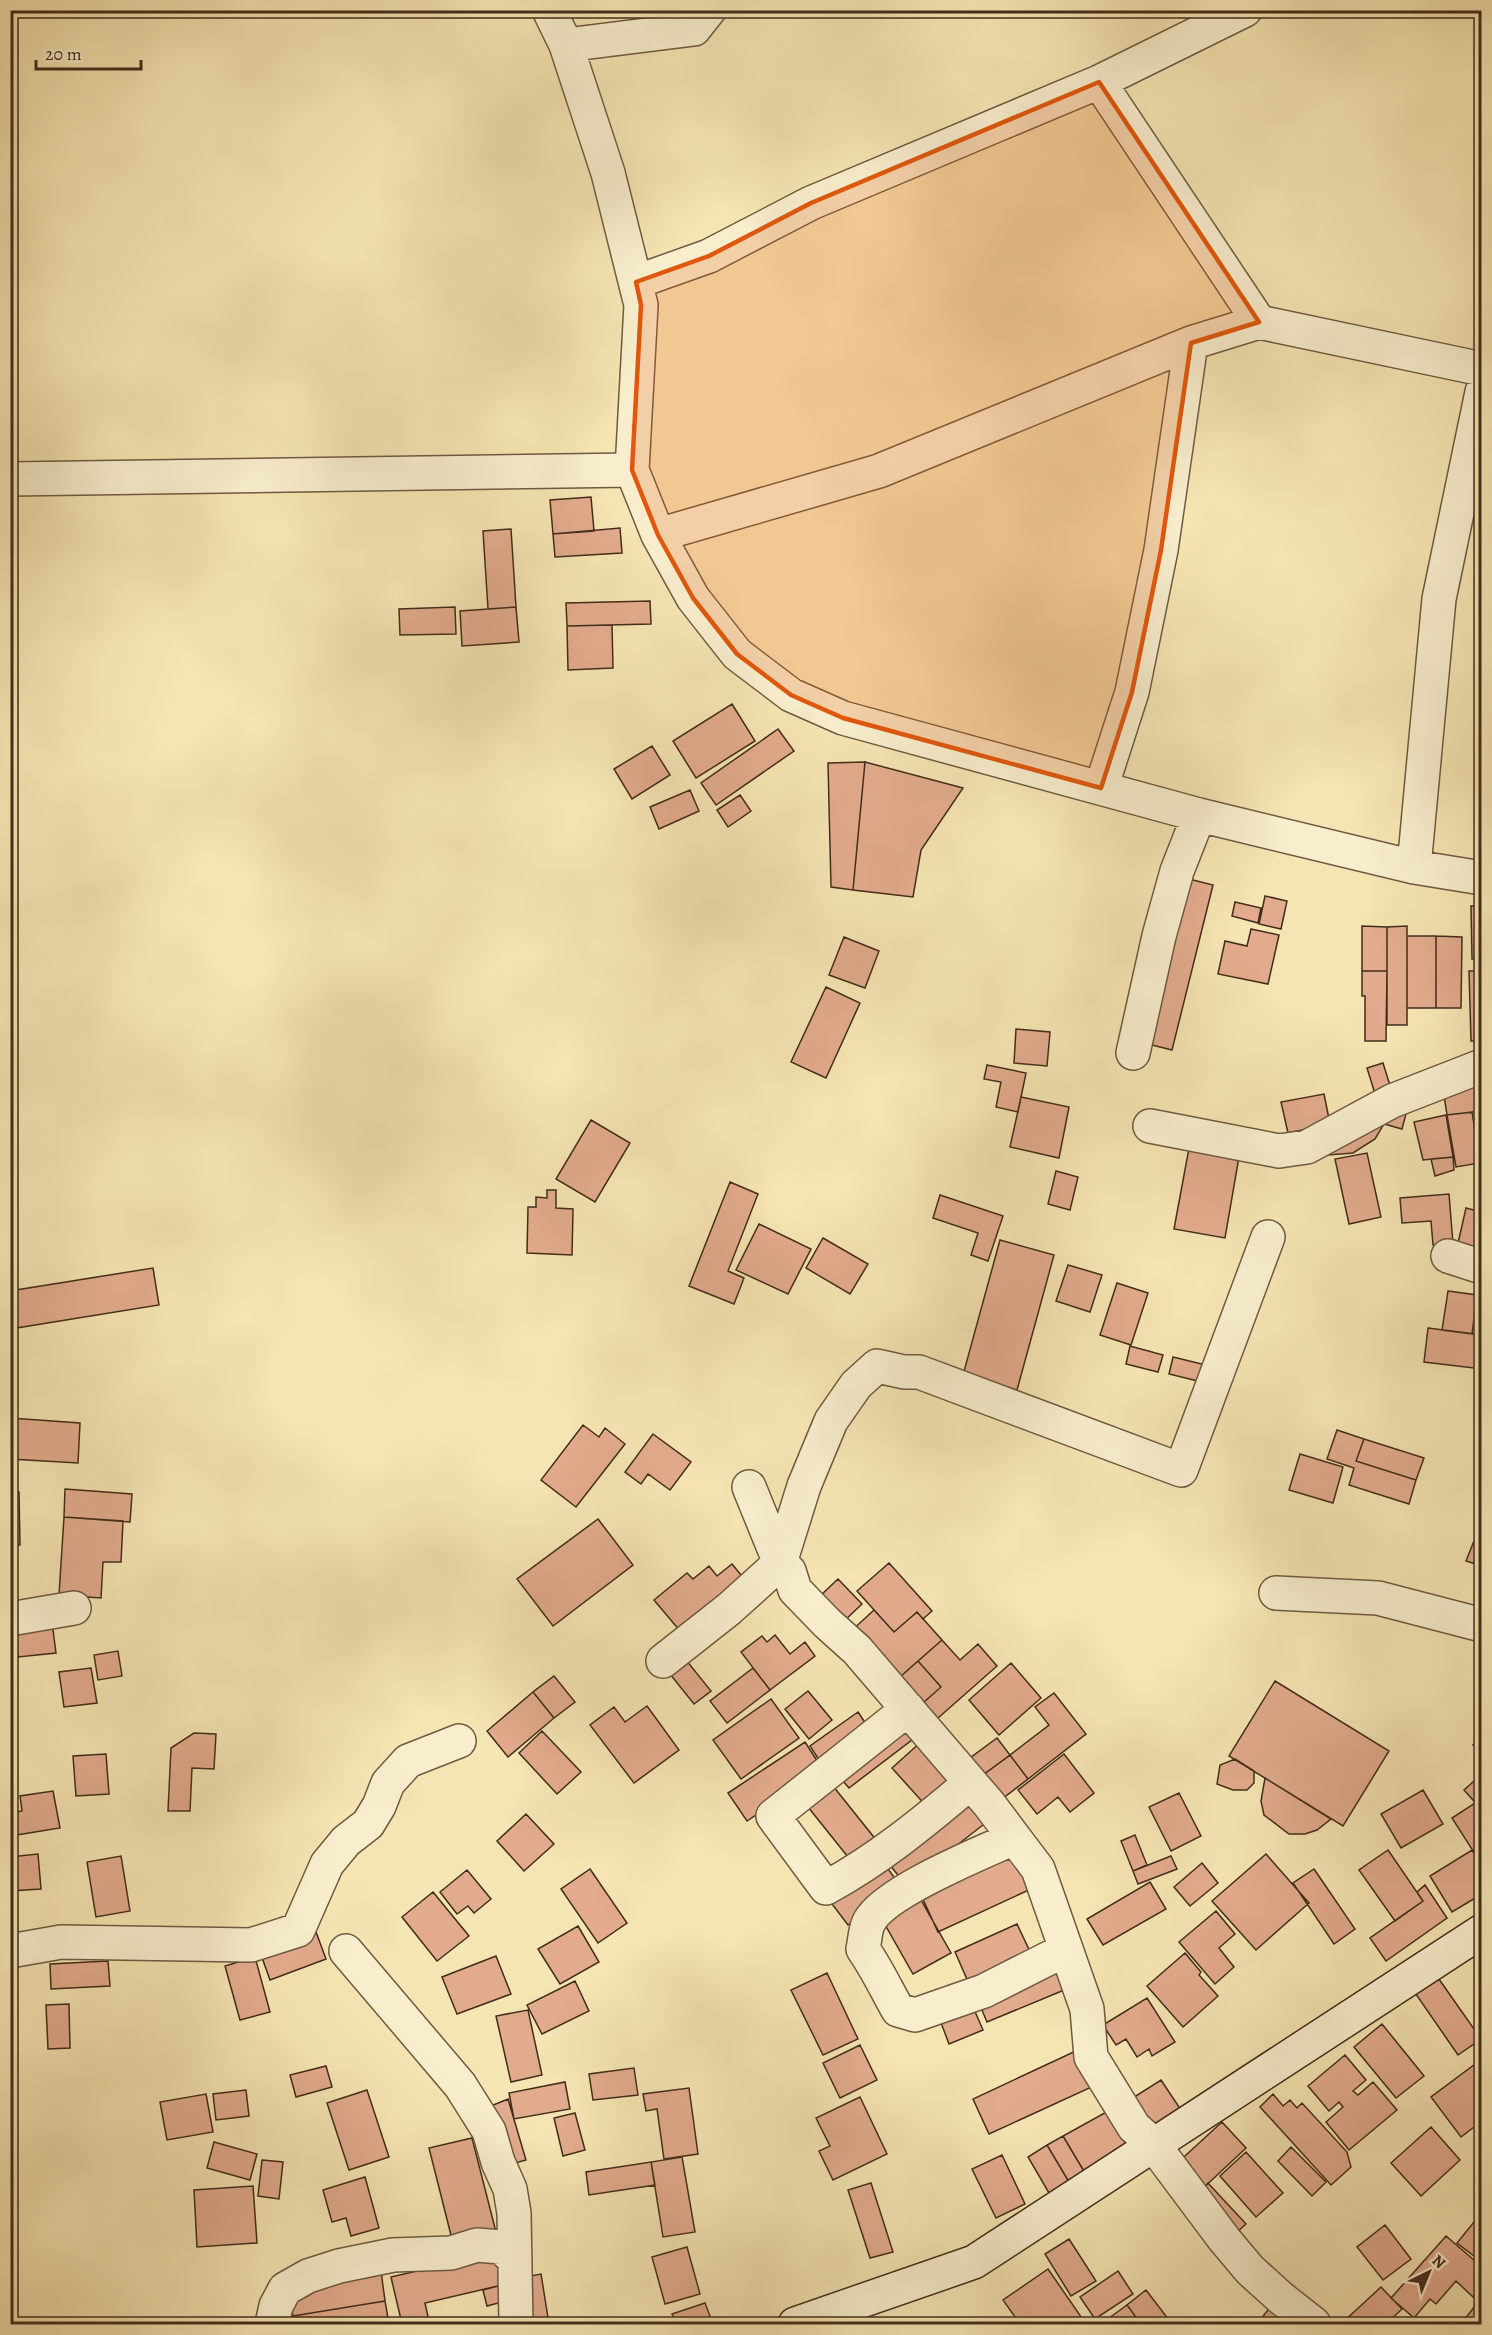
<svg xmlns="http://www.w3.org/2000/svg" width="1492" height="2335" font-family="Alegreya,serif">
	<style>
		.building { fill: #e2ab8d; stroke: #422c1b; stroke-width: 1.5 }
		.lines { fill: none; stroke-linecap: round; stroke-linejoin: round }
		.street-casing { stroke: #6f5a41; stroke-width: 36 }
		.secondary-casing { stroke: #422c1b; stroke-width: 36 }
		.street { stroke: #f8eecd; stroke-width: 33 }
		.secondary { stroke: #f8eecd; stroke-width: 33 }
		.marked { fill: #e0570d; fill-opacity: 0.2; stroke: #e0570d; stroke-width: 4.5; stroke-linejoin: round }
	</style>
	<rect width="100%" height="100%" fill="#f5e5b2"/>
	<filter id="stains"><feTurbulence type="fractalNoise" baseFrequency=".00333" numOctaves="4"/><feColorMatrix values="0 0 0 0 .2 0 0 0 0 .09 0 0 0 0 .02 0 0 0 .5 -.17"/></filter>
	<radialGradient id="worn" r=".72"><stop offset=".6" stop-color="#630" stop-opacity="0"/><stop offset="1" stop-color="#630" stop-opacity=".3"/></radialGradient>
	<path class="building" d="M591 497 594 531 553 534 550 500Z
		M620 528 622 553 555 557 553 534Z
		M511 529 516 607 488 609 483 531Z
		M650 601 651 624 567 626 566 603Z
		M455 607 456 634 400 635 399 609Z
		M516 607 519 642 462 646 460 611Z
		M612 625 613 668 568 670 567 626Z
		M732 704 755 741 696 778 673 741Z
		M778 729 794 751 716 805 701 783Z
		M652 746 670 775 632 799 614 769Z
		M865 762 963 788 921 850 913 897 853 890Z
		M865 762 853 890 831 887 828 763Z
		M690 790 699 811 659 829 650 807Z
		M740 795 751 811 728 827 717 810Z
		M1185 878 1213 885 1172 1050 1144 1043Z
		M1265 896 1287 901 1281 929 1259 924Z
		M1235 902 1261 908 1258 923 1232 916Z
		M1471 906H1482V959H1472Z
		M1362 926 1387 927V971H1362Z
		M1407 926V1025H1387V927Z
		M1251 929 1279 935 1268 984 1218 974 1225 941 1247 946Z
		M1407 936H1436V1008H1407Z
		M1436 936 1462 937 1461 1008H1436Z
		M844 937 879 951 865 988 829 975Z
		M1362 971H1387L1386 1041H1365V996H1362Z
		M1469 971H1482V1041H1471Z
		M826 987 860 1003 826 1078 791 1062Z
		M1016 1029 1050 1032 1047 1066 1014 1063Z
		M1383 1063 1392 1092 1376 1097 1367 1068Z
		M987 1065 1026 1073 1018 1112 996 1107 1001 1082 984 1079Z
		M1477 1077 1482 1111 1447 1115 1442 1083Z
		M1324 1094 1330 1124 1288 1133 1281 1102Z
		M1021 1097 1069 1107 1059 1158 1010 1147Z
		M1390 1107 1384 1124 1375 1139 1353 1153 1328 1155 1324 1146Z
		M1390 1107 1406 1114 1402 1129 1384 1124Z
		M1472 1112 1480 1163 1456 1167 1447 1115Z
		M1446 1115 1453 1157 1423 1160 1414 1122Z
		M591 1120 630 1143 595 1202 556 1179Z
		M1189 1148 1239 1157 1225 1238 1174 1229Z
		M1367 1153 1381 1217 1349 1224 1335 1159Z
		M1453 1157 1454 1170 1435 1176 1431 1159Z
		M1056 1171 1078 1177 1070 1210 1048 1204Z
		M730 1182 758 1194 728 1271 744 1278 734 1304 689 1286Z
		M547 1190H556V1208L573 1209 572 1255 527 1253 528 1207H536V1197L547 1198Z
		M1449 1194 1453 1244 1433 1245 1431 1221 1402 1223 1400 1198Z
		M940 1195 1003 1216 988 1261 971 1255 978 1233 933 1218Z
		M1466 1208 1482 1212V1258L1456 1252Z
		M759 1224 811 1249 788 1294 736 1270Z
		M823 1238 868 1264 850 1294 806 1268Z
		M1000 1240 1054 1255 1017 1390 963 1375Z
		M1068 1265 1102 1275 1090 1312 1056 1301Z
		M153 1268 159 1305 10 1329V1291Z
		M1117 1283 1148 1293 1131 1345 1100 1335Z
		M1448 1291 1477 1295 1472 1334 1442 1330Z
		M1428 1328 1482 1335V1369L1424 1362Z
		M1130 1346 1163 1355 1158 1372 1126 1364Z
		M1173 1357 1210 1366 1206 1383 1169 1374Z
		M10 1418 80 1423 78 1463 10 1459Z
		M583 1425 599 1437 605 1428 625 1444 576 1507 541 1480Z
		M1337 1430 1364 1439 1356 1461 1416 1480 1409 1504 1349 1485 1354 1468 1327 1459Z
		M653 1434 691 1462 670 1490 648 1474 641 1484 625 1472Z
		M1364 1439 1424 1458 1416 1480 1356 1461Z
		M1300 1454 1343 1467 1333 1503 1289 1490Z
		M65 1489 132 1494 130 1522 64 1517Z
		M10 1492H19L20 1545H10Z
		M64 1517 123 1521 121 1562H103L101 1598 59 1595Z
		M598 1519 633 1565 553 1626 517 1579Z
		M1474 1541 1482 1544V1566L1466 1561Z
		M889 1563 932 1611 923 1619 917 1612 894 1632 857 1591Z
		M732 1564 750 1586 686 1638 654 1600 687 1573 693 1579 709 1566 717 1576Z
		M838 1579 862 1604 843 1622 819 1597Z
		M874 1610 894 1632 917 1612 942 1640 892 1684 848 1634Z
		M52 1622 56 1653 18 1657 14 1625Z
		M775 1635 790 1654 805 1642 815 1656 770 1690 741 1652 762 1636 767 1642Z
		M942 1640 960 1660 978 1644 997 1666 929 1726 915 1710 941 1687 918 1661Z
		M118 1651 122 1676 98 1680 94 1655Z
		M682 1655 711 1691 694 1704 666 1669Z
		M918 1661 941 1687 915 1710 892 1684Z
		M1011 1663 1041 1698 999 1735 969 1700Z
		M91 1668 97 1703 64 1707 59 1672Z
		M753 1668 770 1690 727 1723 710 1701Z
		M554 1676 575 1702 554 1718 533 1692Z
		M1275 1681 1389 1751 1343 1826 1229 1756Z
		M808 1691 832 1720 809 1739 785 1709Z
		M533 1692 554 1718 508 1757 487 1731Z
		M1054 1693 1086 1734 1028 1779 1010 1755 1049 1725 1035 1707Z
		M771 1699 799 1738 741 1779 713 1740Z
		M647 1706 679 1750 634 1783 590 1725 614 1707 625 1722Z
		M858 1712 872 1733 823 1766 810 1746Z
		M910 1718 921 1733 849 1788 837 1774Z
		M542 1731 581 1772 557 1794 519 1753Z
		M194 1733 216 1734 214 1769 192 1768 190 1811H168L171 1748Z
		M1482 1735V1753L1473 1745Z
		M997 1738 1010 1755 983 1775 970 1758Z
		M922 1741 958 1782 928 1808 892 1768Z
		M805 1742 823 1770 747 1821 728 1793Z
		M106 1754 109 1794 76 1796 73 1756Z
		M1064 1754 1094 1793 1070 1812 1058 1797 1037 1814 1018 1790Z
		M1010 1755 1028 1779 1002 1799 983 1775Z
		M1235 1759 1254 1771V1783L1247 1790H1233L1217 1784 1220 1765Z
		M1482 1774V1810L1464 1790Z
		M1265 1778 1331 1819 1317 1830 1305 1834H1289L1264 1815 1261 1801Z
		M829 1781 881 1846 856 1867 804 1802Z
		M1423 1790 1443 1824 1401 1848 1381 1814Z
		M53 1791 60 1828 10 1836V1813L22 1811 20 1796Z
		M1179 1793 1201 1836 1171 1851 1149 1807Z
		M967 1795 988 1821 906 1885 885 1859Z
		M1475 1803 1482 1814V1865L1452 1818Z
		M526 1814 554 1844 524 1871 497 1841Z
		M1135 1835 1147 1865 1133 1871 1121 1841Z
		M1388 1850 1423 1901 1395 1921 1359 1870Z
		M1472 1850 1482 1865V1894L1452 1912 1430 1876Z
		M1014 1852 1031 1889 938 1932 921 1895Z
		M38 1854 41 1889 10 1891V1857Z
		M1266 1854 1309 1903 1256 1950 1212 1901Z
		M121 1856 130 1911 96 1917 87 1862Z
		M1171 1856 1177 1869 1138 1884 1133 1871Z
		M883 1862 901 1887 848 1925 829 1900Z
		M1202 1863 1218 1883 1190 1906 1174 1887Z
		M590 1869 627 1923 598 1943 561 1889Z
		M1314 1869 1355 1929 1334 1944 1293 1883Z
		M467 1870 491 1899 474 1913 468 1906 457 1914 440 1892Z
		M1150 1882 1166 1909 1103 1945 1087 1919Z
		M1425 1885 1447 1918 1386 1961 1370 1938 1423 1901 1417 1892Z
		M433 1892 469 1936 437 1961 402 1917Z
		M917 1893 951 1953 913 1974 879 1914Z
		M1216 1911 1235 1934 1219 1948 1234 1967 1215 1984 1179 1942Z
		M1017 1924 1033 1958 970 1986 955 1952Z
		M578 1926 599 1962 560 1984 538 1949Z
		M316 1932 326 1959 270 1980 260 1952Z
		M1185 1953 1201 1972 1199 1975 1218 1996 1183 2027 1147 1986Z
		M496 1956 511 1994 457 2014 442 1977Z
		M255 1957 270 2012 240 2020 225 1966Z
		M108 1961 110 1986 51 1989 50 1964Z
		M1061 1969 1069 1988 987 2022 979 2003Z
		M1434 1972 1481 2039 1458 2055 1411 1987Z
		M827 1973 858 2039 823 2055 791 1990Z
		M575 1981 589 2011 542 2034 527 2005Z
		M1147 1998 1175 2042 1152 2056 1149 2049 1137 2057 1126 2039 1116 2045 1103 2025Z
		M69 2004 70 2048 48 2049 46 2005Z
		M973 2007 983 2030 949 2044 940 2020Z
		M528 2010 542 2075 511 2082 496 2016Z
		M1382 2024 1424 2076 1396 2098 1354 2047Z
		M860 2045 877 2080 840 2098 823 2063Z
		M1080 2049 1096 2085 989 2134 973 2099Z
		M1345 2055 1366 2080 1353 2091 1358 2095 1373 2082 1397 2110 1349 2150 1326 2122 1343 2107 1339 2102 1329 2111 1308 2086Z
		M1482 2059V2121L1461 2137 1431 2097Z
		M326 2066 332 2087 296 2097 290 2075Z
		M634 2068 638 2095 593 2100 589 2074Z
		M1161 2080 1183 2113 1150 2135 1128 2101Z
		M565 2082 570 2109 514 2119 509 2093Z
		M689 2088 698 2154 664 2159 657 2109 646 2111 643 2094Z
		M246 2090 249 2116 216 2120 213 2094Z
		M367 2090 389 2157 349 2170 327 2103Z
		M206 2094 213 2132 167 2140 160 2102Z
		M1273 2094 1283 2106 1290 2100 1297 2108 1302 2103 1347 2152 1351 2167 1331 2185 1260 2107Z
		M860 2097 887 2154 833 2180 819 2151 830 2146 816 2118Z
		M508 2099 526 2160 508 2165 486 2108Z
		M1110 2110 1131 2146 1085 2173 1063 2136Z
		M575 2113 585 2150 563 2156 554 2118Z
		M1222 2122 1246 2148 1198 2193 1173 2167Z
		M1431 2127 1460 2160 1421 2196 1391 2163Z
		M1063 2136 1085 2173 1069 2182 1047 2145Z
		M472 2138 497 2236 454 2247 429 2148Z
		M214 2142 257 2154 250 2180 207 2168Z
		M1047 2145 1069 2182 1049 2193 1028 2157Z
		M1291 2147 1326 2182 1312 2196 1278 2161Z
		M1246 2152 1283 2193 1256 2217 1220 2176Z
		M1002 2155 1025 2204 996 2218 972 2169Z
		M682 2157 695 2232 663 2237 651 2162Z
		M262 2160 283 2162 279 2199 258 2196Z
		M651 2162 655 2185 589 2195 586 2172Z
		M365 2177 379 2228 351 2236 346 2218 332 2222 323 2190Z
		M871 2183 893 2252 870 2258 848 2190Z
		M1208 2183 1246 2224 1235 2234 1198 2193Z
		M253 2186 257 2243 197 2247 194 2190Z
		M1482 2212V2262L1457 2243Z
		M1385 2225 1411 2259 1383 2280 1357 2247Z
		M1446 2236 1482 2267V2288L1473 2297 1456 2281 1436 2304 1430 2299 1414 2318 1391 2298Z
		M1069 2239 1096 2281 1071 2296 1045 2254Z
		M687 2247 700 2294 665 2304 652 2257Z
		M494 2253 502 2285 425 2303 429 2321 417 2324H402L391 2277Z
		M1048 2269 1086 2324H1020L1003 2300Z
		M381 2271 385 2301 293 2316 288 2286Z
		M1118 2271 1133 2294 1095 2319 1080 2297Z
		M541 2274 549 2324H527L519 2278Z
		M502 2285 506 2301 487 2306 483 2290Z
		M1381 2287 1402 2309 1386 2324H1341Z
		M1146 2290 1172 2324H1141L1127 2305Z
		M1482 2297V2324H1461Z
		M385 2301 389 2324H294L293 2316Z
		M1275 2301 1293 2324H1257Z
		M705 2303 713 2324H676L672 2314Z
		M1127 2305 1141 2324H1101Z"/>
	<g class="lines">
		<defs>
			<path id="street" d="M566 45 694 29 709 10
				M1099 82 1259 322 1482 369
				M636 282 709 256 811 203 1099 82 1245 10
				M632 470 658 535 693 598 737 654 791 695 843 718 1199 815 1414 867 1482 878
				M10 479 632 470 641 305 608 173 566 45 549 10
				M658 535 879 471 1191 343 1259 322
				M1101 788 1132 692 1161 550 1191 343
				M1414 867 1439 599 1482 392
				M1133 1053 1159 936 1177 871 1199 815
				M1150 1126 1279 1151 1307 1147 1392 1101 1482 1066
				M1448 1256 1482 1267
				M749 1487 780 1563 789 1571 795 1590 827 1623 857 1650 989 1804 1038 1869 1087 2009 1091 2057 1134 2127 1153 2144 1224 2239 1250 2270 1281 2298 1314 2324
				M1276 1593 1378 1598 1482 1625
				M10 1619 74 1608
				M663 1661 729 1609 780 1563 804 1486 831 1421 856 1385 877 1366 904 1372H919L1181 1470 1268 1237
				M908 1709 773 1816 826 1888C879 1859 924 1822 970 1783
				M1014 1838C981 1853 884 1892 869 1922 865 1929 865 1941 863 1949 877 1969 886 1989 898 2010L915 2015 984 1991 1065 1950
				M10 1951 61 1942 251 1945 298 1930 327 1864 346 1841 368 1824 379 1806 388 1783 408 1761 459 1741
				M346 1951 460 2085 489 2131 498 2162 510 2189 514 2213 516 2324
				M272 2324 276 2306 285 2289 308 2276 339 2266 393 2255 451 2253 477 2245 501 2247 515 2260"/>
			<path id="secondary" d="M795 2324 974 2262 1482 1931"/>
		</defs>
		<use href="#street" class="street-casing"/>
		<use href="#secondary" class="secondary-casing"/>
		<use href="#street" class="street"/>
		<use href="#secondary" class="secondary"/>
	</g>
	<path class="marked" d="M1099 82 1259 322 1191 343 1161 550 1132 692 1101 788 843 718 791 695 737 654 693 598 658 535 632 470 641 305 636 282 709 256 811 203Z"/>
	<rect width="1492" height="2335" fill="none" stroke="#f5e5b2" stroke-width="36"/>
	<rect x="12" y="12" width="1468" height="2311" fill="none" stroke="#422c1b" stroke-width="3"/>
	<rect x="18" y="18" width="1456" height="2299" fill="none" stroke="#422c1b" stroke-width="1.5"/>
	<g transform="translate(1429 2272) rotate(43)" stroke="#f8eecd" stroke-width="4.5" paint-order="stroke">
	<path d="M0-4.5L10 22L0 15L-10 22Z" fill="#422c1b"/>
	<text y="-9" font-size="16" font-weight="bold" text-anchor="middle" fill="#422c1b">N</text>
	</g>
	<path d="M36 60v9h105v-9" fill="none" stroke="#422c1b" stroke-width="3"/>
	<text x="45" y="60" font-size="18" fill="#422c1b" stroke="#f8eecd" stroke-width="4.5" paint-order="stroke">20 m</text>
	<rect width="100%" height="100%" filter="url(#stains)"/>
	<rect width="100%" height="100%" fill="url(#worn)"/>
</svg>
